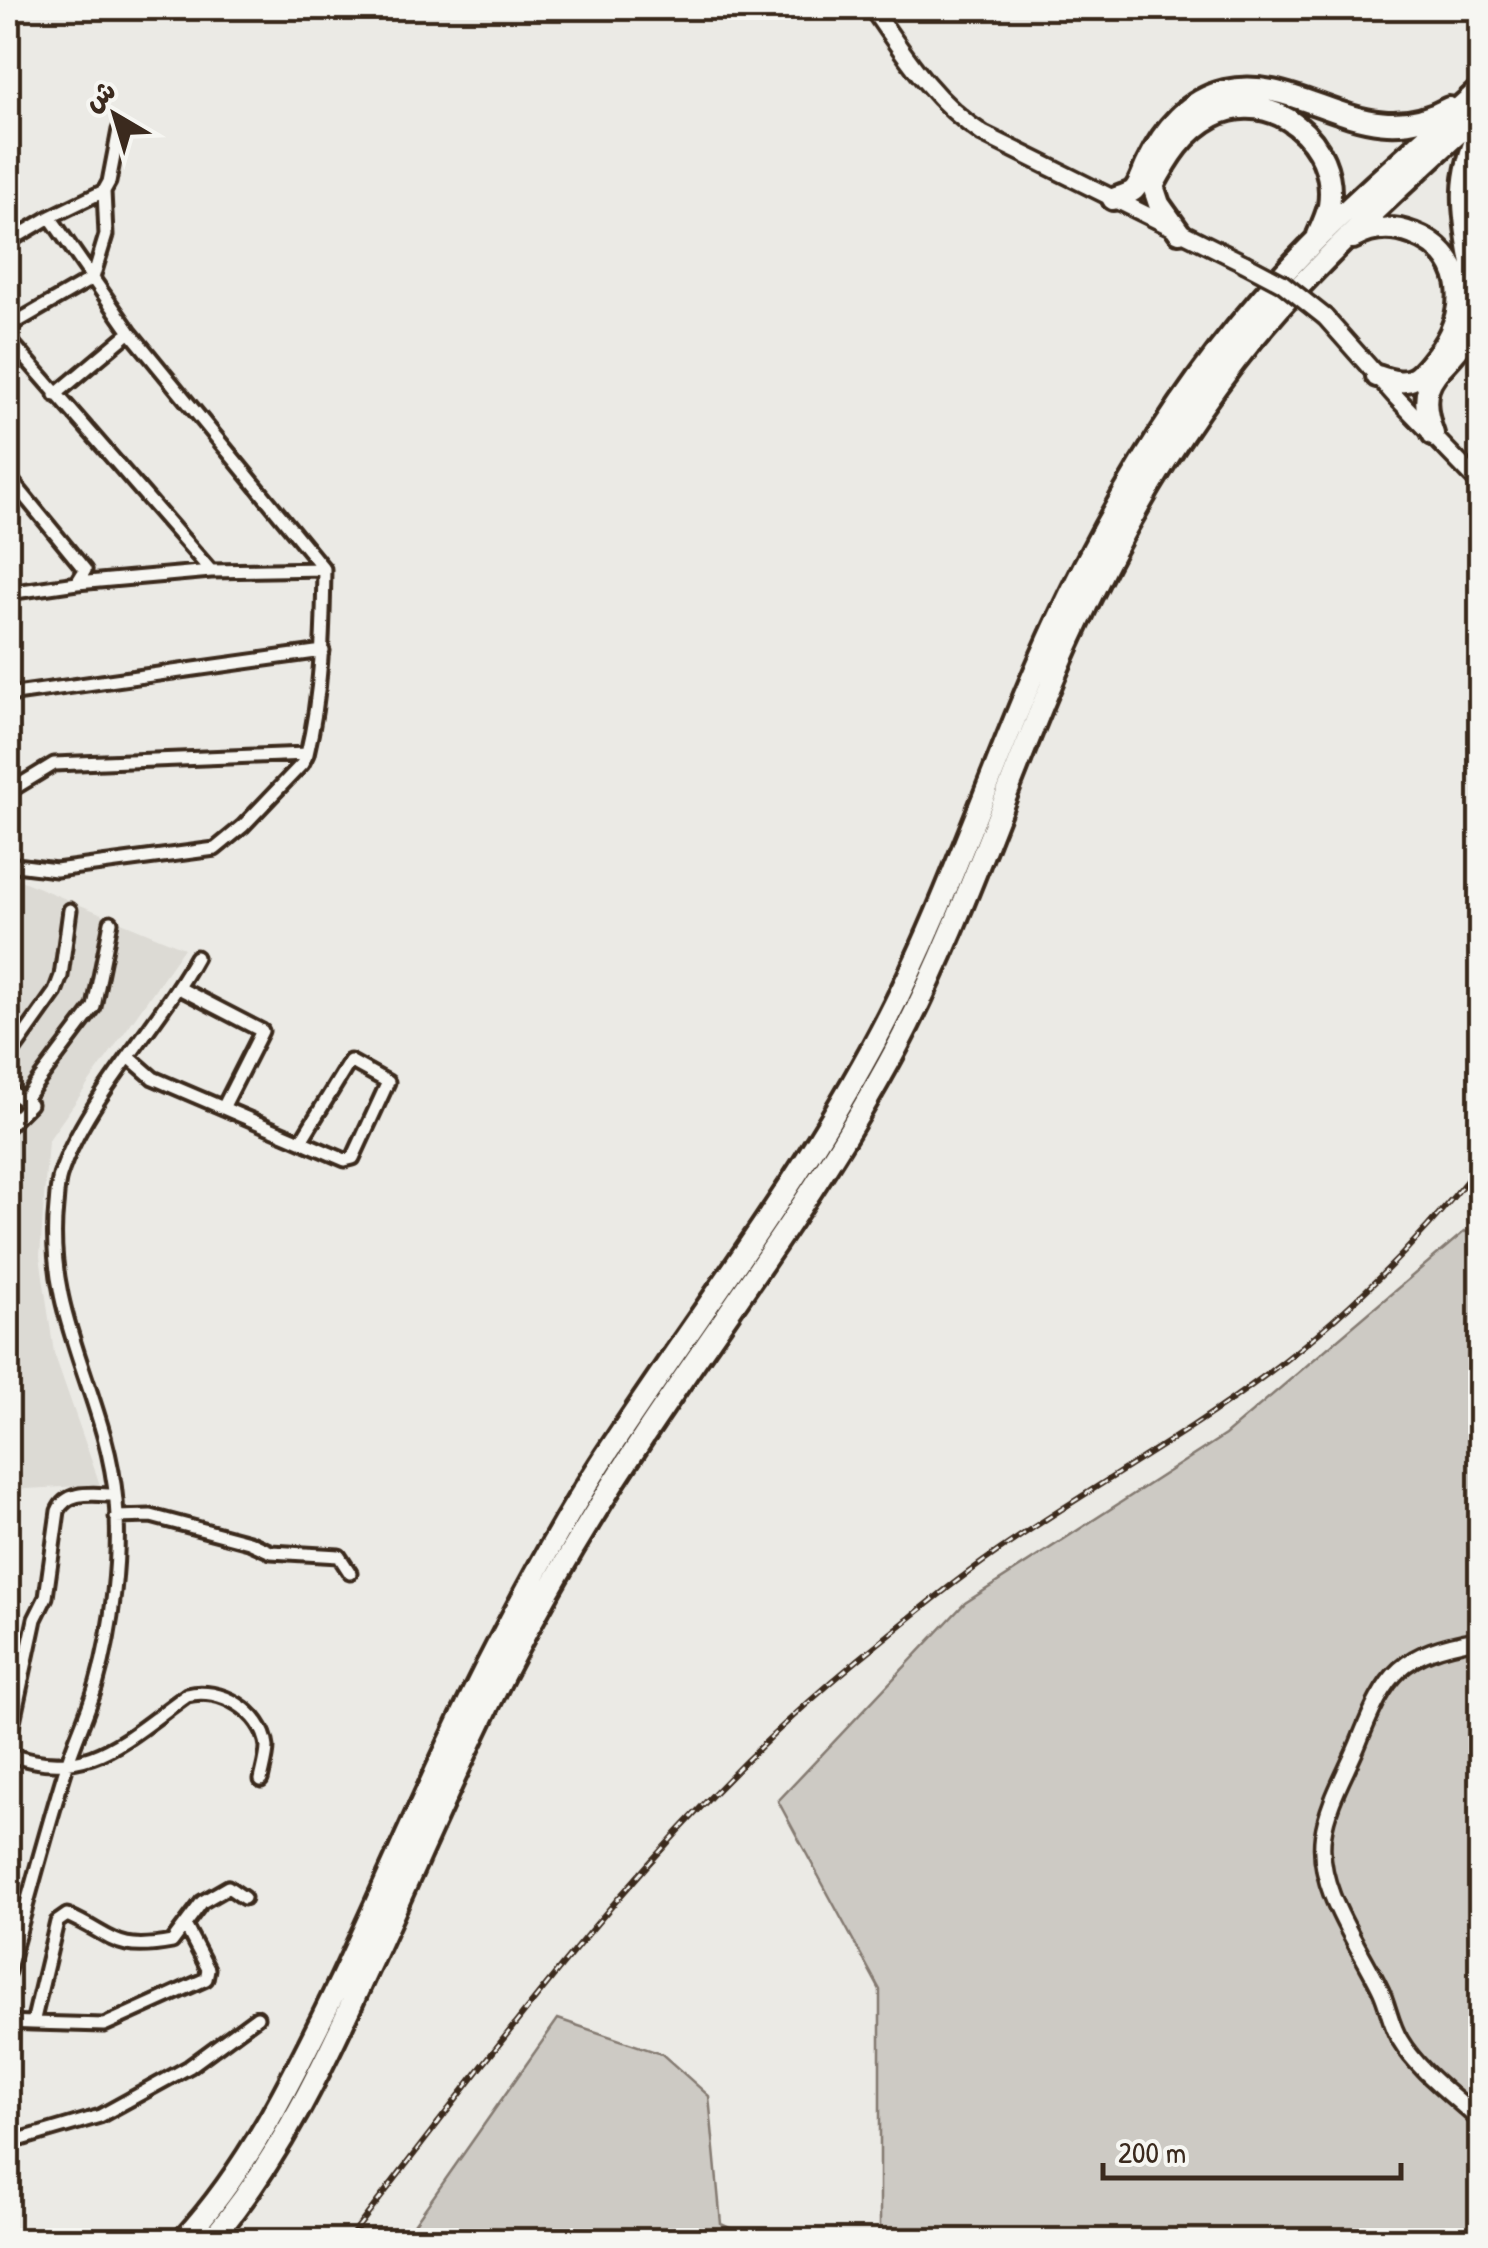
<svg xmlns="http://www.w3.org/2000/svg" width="1488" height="2248" font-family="'Patrick Hand','Playpen Sans Arabic',sans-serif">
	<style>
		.built { fill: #dcdad4 }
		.green { fill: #cdcac4; stroke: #847a71; stroke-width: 2.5 }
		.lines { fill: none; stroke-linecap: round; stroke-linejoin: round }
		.minor-casing { stroke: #3b2a1e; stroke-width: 19 }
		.tertiary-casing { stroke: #3b2a1e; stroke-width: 21 }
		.secondary-casing { stroke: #3b2a1e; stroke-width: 22 }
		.motorway-casing { stroke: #3b2a1e; stroke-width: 28 }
		.minor { stroke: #f6f6f2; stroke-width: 11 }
		.tertiary { stroke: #f6f6f2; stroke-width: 14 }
		.secondary { stroke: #f6f6f2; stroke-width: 15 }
		.motorway { stroke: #f6f6f2; stroke-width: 20 }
		.rail-casing { stroke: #3b2a1e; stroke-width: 6 }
		.rail { stroke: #f6f6f2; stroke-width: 2.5; stroke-dasharray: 8; stroke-linecap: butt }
		.secondary-bridge-casing { stroke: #3b2a1e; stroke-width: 22; stroke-linecap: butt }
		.secondary-bridge { stroke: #f6f6f2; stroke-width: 15 }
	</style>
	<rect width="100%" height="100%" fill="#ebeae5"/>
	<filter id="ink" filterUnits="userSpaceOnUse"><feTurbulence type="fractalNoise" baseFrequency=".01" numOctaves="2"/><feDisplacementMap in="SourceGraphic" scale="20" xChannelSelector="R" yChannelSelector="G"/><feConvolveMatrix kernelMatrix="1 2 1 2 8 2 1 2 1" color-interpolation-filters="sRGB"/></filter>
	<g filter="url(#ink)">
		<path class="built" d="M8 875 184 948 48 1141 40 1256 54 1353 100 1485 8 1490Z"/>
		<path class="green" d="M1465 1231 1480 1240V2240H880V1990L778 1801 965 1603 1225 1435Z
			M558 2019 662 2054 709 2096 721 2224 755 2240H403Z"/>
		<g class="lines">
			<defs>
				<path id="minor" d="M104 191 109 182 119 130
					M8 242 50 217
					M8 327 93 278 106 235 104 191 50 217 130 332 324 569 211 571 77 583
					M8 338 211 571
					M55 395 130 332
					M8 476 85 570 77 583 8 593
					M8 695 323 651
					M307 754C322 692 323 631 324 569
					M8 792 54 764 307 754 302 764 243 826 215 849 56 870 8 864
					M179 988 262 1031 223 1108
					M129 1057 153 1078 345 1160 353 1158 388 1082 350 1061 301 1141
					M8 1058 55 992 61 976 70 910
					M8 1090 30 1104 8 1126
					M24 1100 94 1007 111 922
					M116 1517 151 1516 249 1542 271 1552 339 1556 350 1573
					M8 1745 35 1619 46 1597 58 1511C67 1489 95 1495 115 1495
					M8 1754C88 1783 125 1739 187 1695 219 1686 263 1711 267 1747 267 1757 263 1770 261 1780
					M8 1972C27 1904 45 1835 66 1768 75 1739 89 1711 97 1682 112 1630 121 1555 116 1501 107 1396 44 1317 56 1206 57 1197 57 1185 60 1176 84 1101 157 1028 196 957
					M8 2022 33 2023 57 1922 67 1915C115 1936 113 1953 172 1942L202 1902 228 1887 244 1898
					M33 2023 104 2025 206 1979 208 1969 185 1925
					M8 2143 100 2116 189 2067 257 2017"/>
				<path id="tertiary" d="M1480 1639C1400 1653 1387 1671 1358 1744 1346 1773 1327 1804 1323 1836 1316 1890 1359 1944 1381 1991 1388 2006 1391 2026 1400 2040 1419 2072 1454 2096 1480 2121"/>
				<path id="secondary" d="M872 8C905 56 934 102 983 134L1244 263
					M1325 317 1396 397 1480 484"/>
				<path id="motorway" d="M1113 199C1118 197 1130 194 1134 190 1140 184 1144 169 1148 162 1163 130 1189 99 1225 91 1303 73 1364 156 1449 108
					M1179 232 1159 204 1153 186C1168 158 1184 131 1213 116 1272 86 1339 142 1329 206 1327 215 1322 226 1318 235
					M1353 238C1372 227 1393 226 1413 234 1465 253 1470 307 1441 349 1434 358 1425 372 1415 378 1403 385 1389 380 1377 376
					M1433 434C1407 363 1463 373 1475 312 1479 294 1474 276 1471 258 1462 208 1458 177 1480 130
					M183 2240C250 2167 292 2080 335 1992 390 1877 438 1759 497 1646 530 1582 565 1518 604 1458 698 1314 800 1185 881 1031 962 877 1009 707 1091 553 1138 463 1193 377 1260 300 1326 223 1406 157 1480 89
					M211 2240C279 2160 324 2065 367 1970 413 1871 455 1771 504 1674 546 1592 593 1512 644 1436 730 1307 824 1184 897 1047 965 918 1009 776 1069 643 1123 522 1194 404 1282 305 1344 237 1413 175 1480 113"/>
			</defs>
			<use href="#minor" class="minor-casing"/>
			<use href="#tertiary" class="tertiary-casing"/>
			<use href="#secondary" class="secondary-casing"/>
			<use href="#motorway" class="motorway-casing"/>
			<use href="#minor" class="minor"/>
			<use href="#tertiary" class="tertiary"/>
			<use href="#secondary" class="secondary"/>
			<use href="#motorway" class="motorway"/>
			<defs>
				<path id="rail" d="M348 2240C505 2037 659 1823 859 1659 910 1618 961 1575 1016 1539 1099 1483 1187 1434 1267 1374 1348 1314 1419 1242 1480 1164"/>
			</defs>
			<use href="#rail" class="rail-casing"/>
			<use href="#rail" class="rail"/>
			<defs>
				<path id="secondary-bridge" d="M1244 263 1282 283 1325 317"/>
			</defs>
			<use href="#secondary-bridge" class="secondary-bridge-casing"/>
			<use href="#secondary-bridge" class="secondary-bridge"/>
		</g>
	</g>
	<rect width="1488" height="2248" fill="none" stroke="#f6f6f2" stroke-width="40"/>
	<rect x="20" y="20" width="1448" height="2208" fill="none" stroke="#3b2a1e" stroke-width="4" filter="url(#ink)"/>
	<g transform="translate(115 115) rotate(322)" stroke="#f6f6f2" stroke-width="8" paint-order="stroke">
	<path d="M0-8L18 38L0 25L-18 38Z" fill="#3b2a1e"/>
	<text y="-15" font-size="28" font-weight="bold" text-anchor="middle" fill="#3b2a1e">ش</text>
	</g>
	<path d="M1103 2163v15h298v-15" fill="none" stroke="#3b2a1e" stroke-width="5"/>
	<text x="1118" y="2163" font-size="30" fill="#3b2a1e" stroke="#f6f6f2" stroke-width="8" paint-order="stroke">200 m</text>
</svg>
